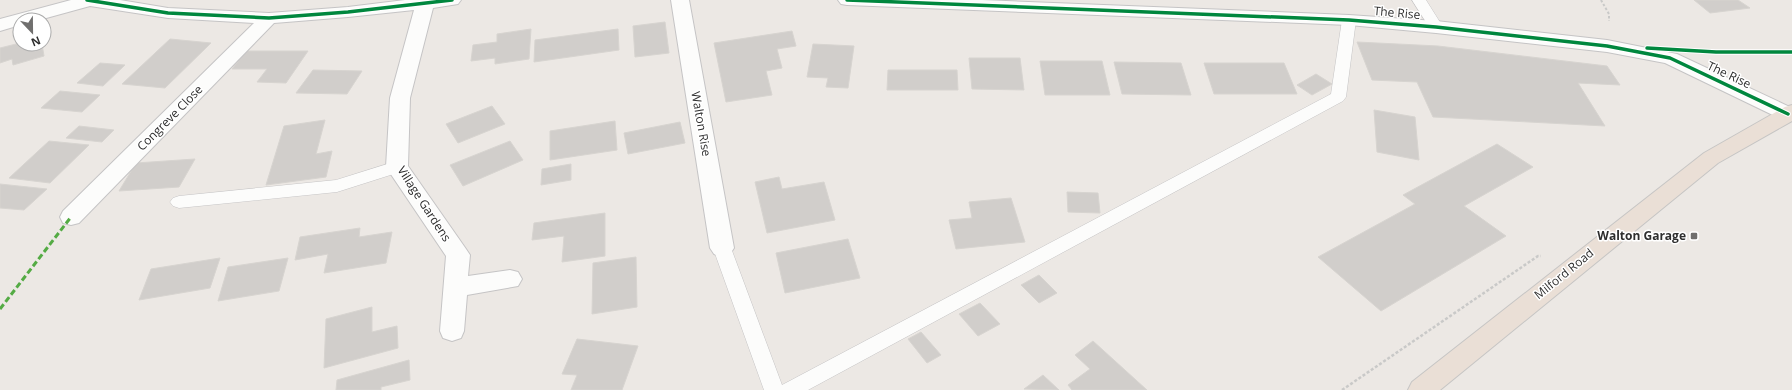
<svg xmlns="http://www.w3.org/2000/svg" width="1792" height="390" font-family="'Open Sans',sans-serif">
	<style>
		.building { fill: #d1cecb; stroke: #d7d4d0 }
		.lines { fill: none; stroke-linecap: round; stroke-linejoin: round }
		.lane-casing { stroke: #c5c4c5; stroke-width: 1 }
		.street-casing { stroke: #c5c4c5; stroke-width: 2 }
		.secondary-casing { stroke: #c5c4c5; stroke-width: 2 }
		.highway-casing { stroke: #c6c5c4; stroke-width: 2 }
		.path-far1 { stroke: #c9c9c8; stroke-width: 2; stroke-dasharray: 2.5 2; stroke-linecap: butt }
		.path { stroke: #c9c9c8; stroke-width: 2.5; stroke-dasharray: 3 2; stroke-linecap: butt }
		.lane { fill: #fcfcfb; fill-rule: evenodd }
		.street { fill: #fcfcfb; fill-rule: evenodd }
		.secondary { fill: #fcfcfb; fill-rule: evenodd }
		.highway { fill: #eadfd6; fill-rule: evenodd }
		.quiet { stroke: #54ab44; stroke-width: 3; stroke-dasharray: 6 3; stroke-linecap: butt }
		.cycleway-casing { stroke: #fff; stroke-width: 5.5 }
		.cycleway { stroke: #00873e; stroke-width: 3.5 }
		.poi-dot { fill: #706f6e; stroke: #fff; stroke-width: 1.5 }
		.labels { text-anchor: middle; stroke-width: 3; stroke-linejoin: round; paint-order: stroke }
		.street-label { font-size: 12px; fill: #2e2e2e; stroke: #fff }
		.poi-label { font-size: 12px; font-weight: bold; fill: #2e2e2e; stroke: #fff; text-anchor: end }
	</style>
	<rect width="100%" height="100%" fill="#ece8e4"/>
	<path class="building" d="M1694 0H1738L1750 8 1710 13Z
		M665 22 669 53 635 57 633 26Z
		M531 29 529 59 495 64V58L471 61 473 45 497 42V34Z
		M618 29 619 50 534 62 535 40Z
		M792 31 796 46 777 49 782 68 766 71 772 95 726 102 714 43Z
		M170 39 211 43 165 88 122 84Z
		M1357 42 1438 46 1607 66 1620 85 1578 83 1605 126 1433 117 1417 82 1372 80Z
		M20 43V44H42L44 56 13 65 12 59 0 63V48Z
		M813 44 854 46 848 88 826 87 828 78 807 77Z
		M246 51H308L286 83 257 82 267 69H232Z
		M969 58H1020L1024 90 972 89Z
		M1040 61H1102L1110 95H1045Z
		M1114 62 1181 63 1191 95 1122 94Z
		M100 63 125 65 103 86 77 83Z
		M1204 63H1284L1297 94H1214Z
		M313 70 362 71 347 94 296 93Z
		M888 70H957L958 90H887Z
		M1316 74 1332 84 1312 95 1297 85Z
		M60 91 100 95 82 112 41 108Z
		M492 106 505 124 458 143 446 124Z
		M1374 110 1415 117 1419 160 1377 152Z
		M325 120 316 154 332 151 326 177 266 185 284 126Z
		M615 121 617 150 550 160V131Z
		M680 122 685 143 628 154 624 133Z
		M79 126 114 130 102 142 66 138Z
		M49 141 89 145 50 183 9 178Z
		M510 141 523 160 463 186 450 165Z
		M1497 144 1533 167 1464 206 1506 236 1381 311 1318 257 1415 204 1403 195Z
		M195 159 179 187 119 191 136 163Z
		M571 164V180L541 185 542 169Z
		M779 177 782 189 824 182 835 220 767 233 755 182Z
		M0 184 47 189 24 210 0 208Z
		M1067 192 1098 193 1100 213 1068 212Z
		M1011 198 1025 242 956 249 949 220 972 218 969 202Z
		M605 213V256L562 262 564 236 532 240 534 223Z
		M360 228 359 237 392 232 386 263 324 273 328 254 295 260 300 237Z
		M848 239 860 278 785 293 776 253Z
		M636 257 637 307 592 314 593 263Z
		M220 258 210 288 139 300 151 269Z
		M288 258 279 291 218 301 228 267Z
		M1039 275 1057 293 1039 303 1021 285Z
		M980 303 1000 324 978 336 959 314Z
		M372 307V332L397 326 398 348 324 368 326 319Z
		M921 332 941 355 927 363 908 339Z
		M577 339 638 346 622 390H571L577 375 562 374Z
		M1093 341 1147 390H1072L1068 385 1090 369 1075 355Z
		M409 360 410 380 381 387V390H336L337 380Z
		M1043 375 1059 390 1024 389Z"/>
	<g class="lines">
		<defs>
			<path id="lane" d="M1412 0H1426L1443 27 1441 30H1431Z
				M1349 16 1354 17 1356 20 1346 97 1343 101 808 390H764L713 248 716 243 722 241 728 243 731 248 782 385 1331 94 1342 20 1344 17Z
				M397 161 403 163 405 167 403 171 337 192 179 208 173 206 170 202 173 198 179 196 336 180Z"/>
			<path id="street" d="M71 0H120L168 8 269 13 348 7 405 0H461L458 4 433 8 410 98 408 166 466 249 470 255 468 276 510 270 518 272 522 279 518 286 467 295 464 331 461 338 452 341 443 338 440 331 446 256 386 167 390 98 414 10 348 17 274 23 79 223 71 225 63 223 60 217 63 211 254 23 168 18 90 6 39 20H20V25L0 31V19Z
				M671 0H689L734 248 730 254 722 257 714 254 710 248Z"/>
			<path id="secondary" d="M838 0H982L1349 15 1436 21 1607 40 1677 54 1792 108V120L1788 121 1781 119 1665 63 1607 52 1436 33 1349 25 847 5 841 4Z"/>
			<path id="highway" d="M1792 105V121L1718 163 1440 390H1408L1412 382 1704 153 1785 107Z"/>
		</defs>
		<use href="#lane" class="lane-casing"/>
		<use href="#street" class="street-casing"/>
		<use href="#secondary" class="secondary-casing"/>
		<use href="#highway" class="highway-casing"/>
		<path class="path-far1" d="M1601 0 1609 14V21"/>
		<path class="path" d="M1342 390 1538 256H1541"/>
		<use href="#lane" class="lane"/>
		<use href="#street" class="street"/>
		<use href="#secondary" class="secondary"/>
		<use href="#highway" class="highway"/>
		<path class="quiet" d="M0 309 71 217"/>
		<defs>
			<path id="cycleway" d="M87 0 168 13 269 18 348 12 452 0
				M847 0 1349 20 1436 27 1607 46 1670 58 1788 114
				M1647 48 1716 52H1792"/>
		</defs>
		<use href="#cycleway" class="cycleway-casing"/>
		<use href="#cycleway" class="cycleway"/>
	</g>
	<rect class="poi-dot" x="1690" y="232" width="8" height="8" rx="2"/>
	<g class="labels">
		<g class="street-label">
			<text transform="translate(1397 13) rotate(5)" y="4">The Rise</text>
			<text transform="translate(1729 75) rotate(25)" y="4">The Rise</text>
			<text transform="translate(170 118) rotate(-45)" y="4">Congreve Close</text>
			<text transform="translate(701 124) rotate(80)" y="4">Walton Rise</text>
			<text transform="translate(424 204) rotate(57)" y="4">Village Gardens</text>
			<text transform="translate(1564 274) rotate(-39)" y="4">Milford Road</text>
		</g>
		<g class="poi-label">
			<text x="1686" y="240">Walton Garage</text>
		</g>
	</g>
	<g transform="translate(32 32) rotate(158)"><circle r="19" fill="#ffffff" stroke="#ababab"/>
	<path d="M0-3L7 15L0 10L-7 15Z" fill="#706f6e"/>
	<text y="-6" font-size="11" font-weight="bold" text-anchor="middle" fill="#2e2e2e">N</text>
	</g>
</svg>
